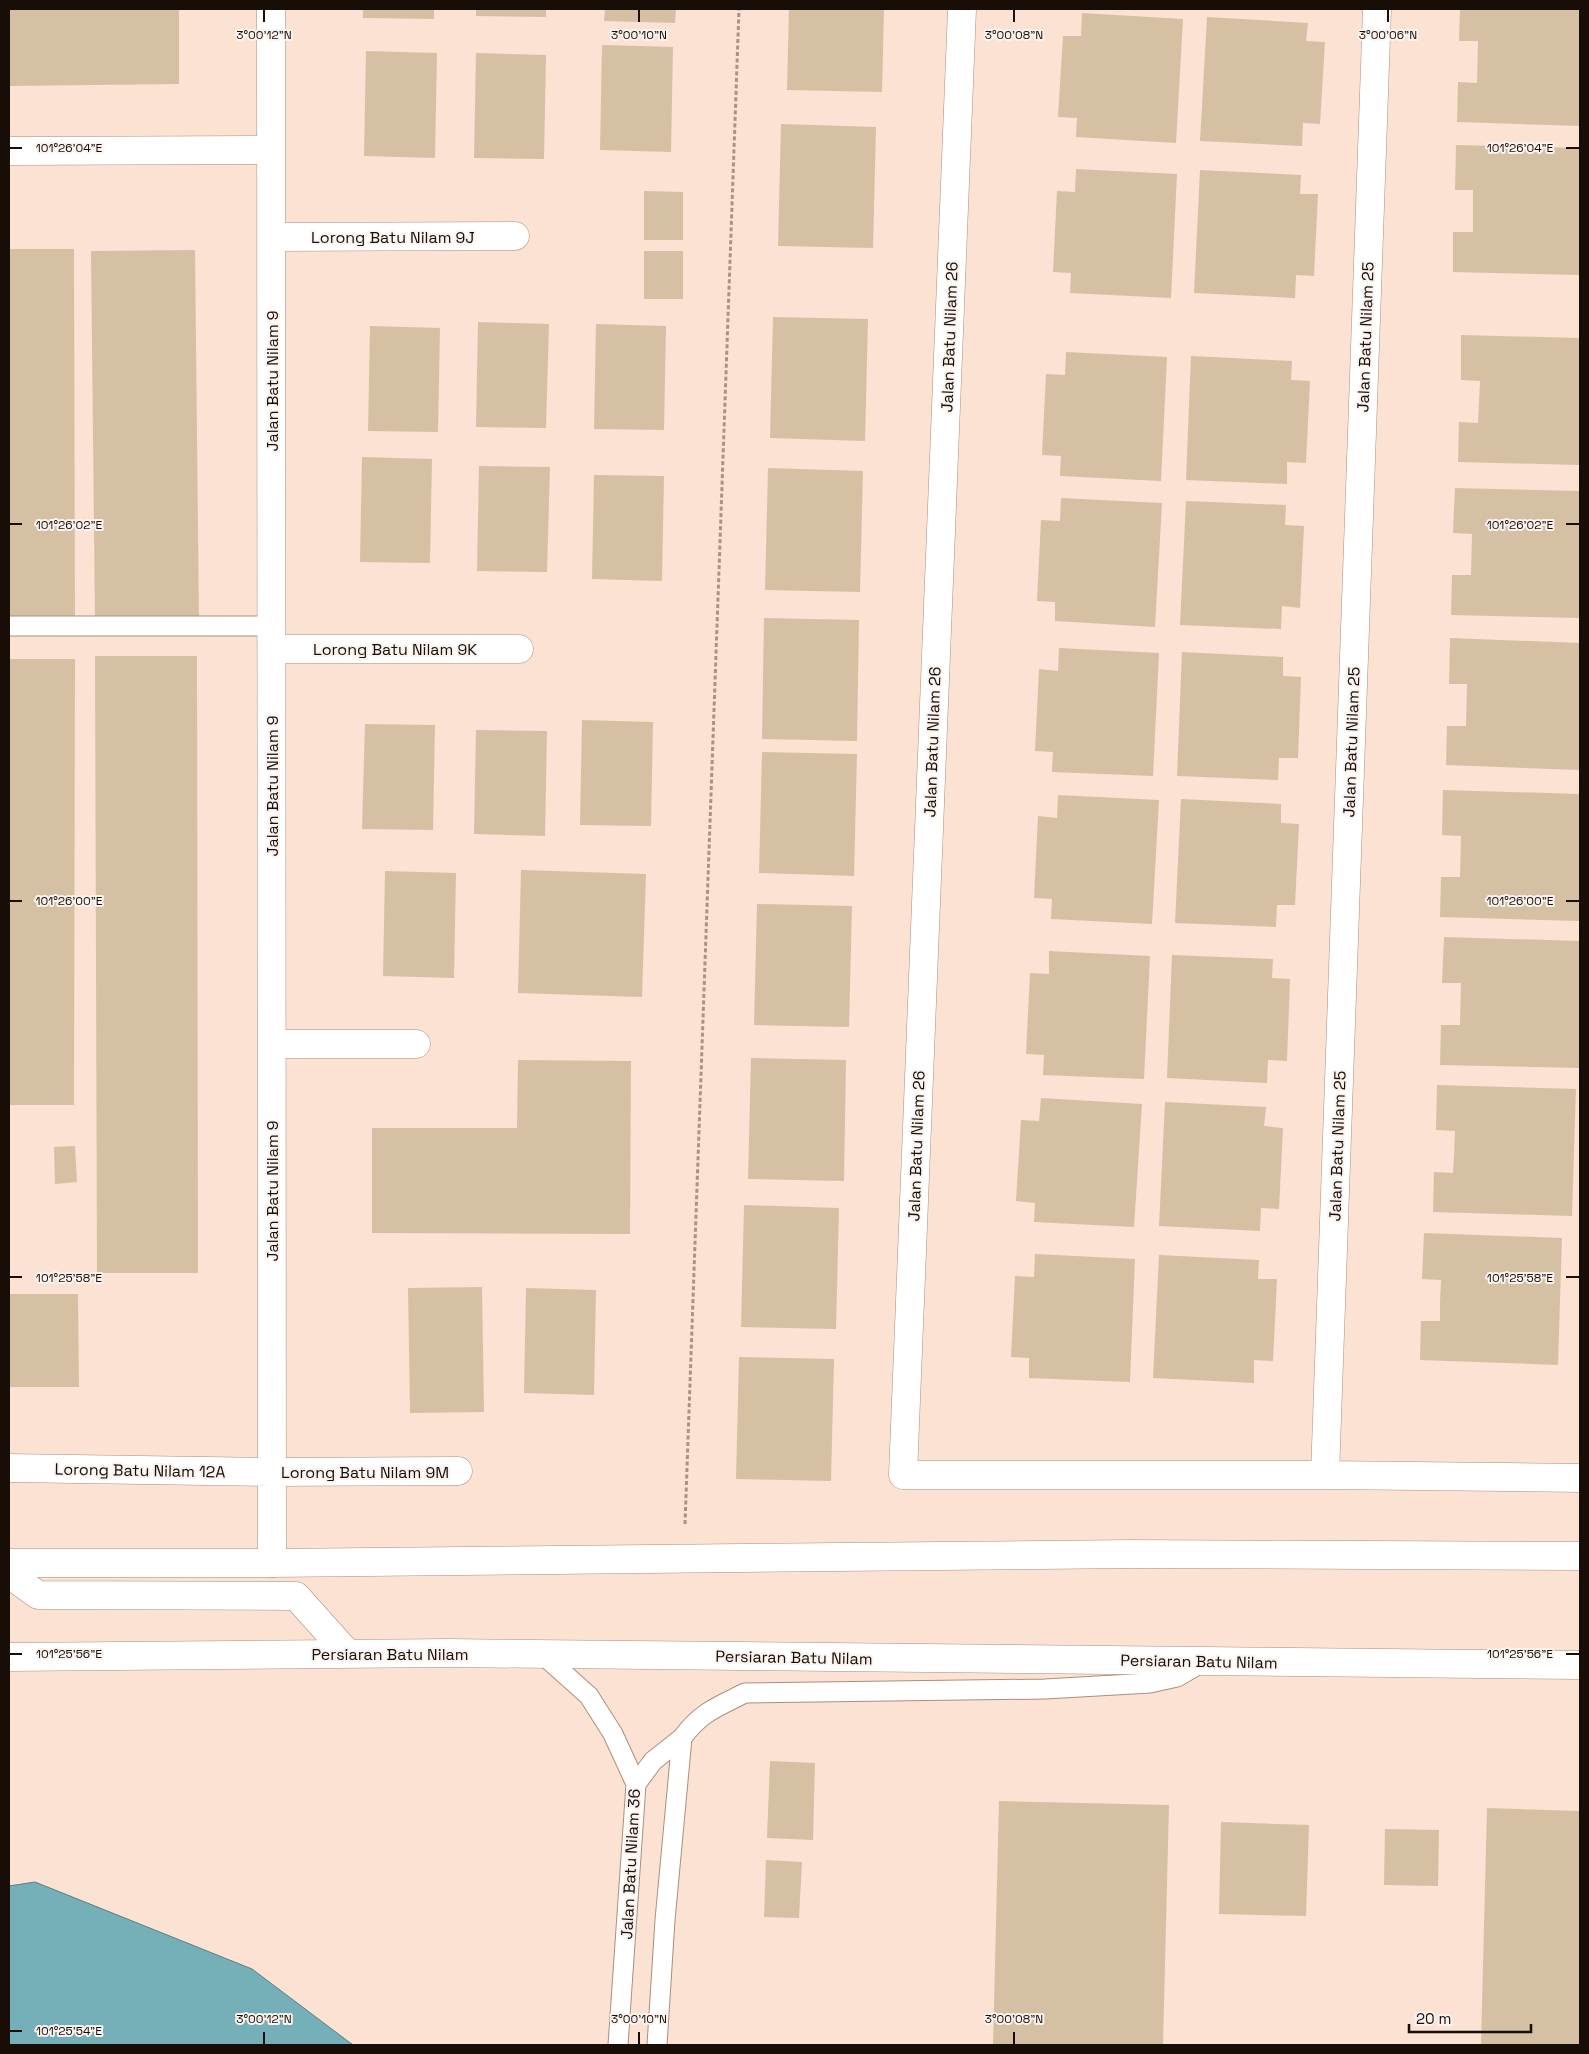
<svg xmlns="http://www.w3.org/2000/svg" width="1589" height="2054" font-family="'Space Grotesk',sans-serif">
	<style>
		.water { fill: #75afb7; stroke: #597e82 }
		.building { fill: #d5c0a4 }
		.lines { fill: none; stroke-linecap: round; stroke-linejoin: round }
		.service-casing { stroke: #ac8e7b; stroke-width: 21 }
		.minor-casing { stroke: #ac8e7b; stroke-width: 29 }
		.secondary-casing { stroke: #ac8e7b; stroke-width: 29 }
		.path { stroke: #a89387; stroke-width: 3; stroke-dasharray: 4 2.5; stroke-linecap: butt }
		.service { stroke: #fff; stroke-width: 19 }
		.minor { stroke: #fff; stroke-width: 28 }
		.secondary { stroke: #fff; stroke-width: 28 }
		.ticks { fill: none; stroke: #180d07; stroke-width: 2 }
		.labels { text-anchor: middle; stroke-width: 4; stroke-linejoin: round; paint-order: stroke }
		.street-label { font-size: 16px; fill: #180d07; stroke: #faf3ef }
		.ticks-label { font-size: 12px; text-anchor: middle; fill: #180d07; stroke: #faf3ef; stroke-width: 4; stroke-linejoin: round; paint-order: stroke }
	</style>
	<rect width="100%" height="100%" fill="#fce2d2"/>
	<path class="water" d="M35 1882 252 1969 353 2045H9V1886Z"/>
	<path class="building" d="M9 9H179V84L9 86Z
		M363 9H434V19L363 18Z
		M476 9H546V17L476 16Z
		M605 9H676L675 23 604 21Z
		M789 9H884L882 92 787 90Z
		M1460 9H1580V126L1457 122 1458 82 1477 83 1478 41H1459Z
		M1082 13 1183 19 1176 143 1076 137 1077 118 1058 117 1063 36H1081Z
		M1207 17 1308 23 1306 41 1325 42 1320 124 1303 123 1302 146 1200 141Z
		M602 45 673 47 671 152 600 150Z
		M366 51 437 53 435 158 364 156Z
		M476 53 546 55 544 159 474 158Z
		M781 124 876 127 873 248 778 246Z
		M1456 145 1580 148V275L1453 272V232H1473V190H1455Z
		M1076 169 1177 174 1171 298 1070 293 1071 273 1053 272 1057 191 1075 192Z
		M1200 170 1301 175 1300 194H1318L1314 276 1296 275 1295 298 1194 293Z
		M644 191 683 192V240H644Z
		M9 249H74L75 620H9Z
		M195 250 199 621H95L91 251Z
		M644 251H683V299H644Z
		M773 317 868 319 865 441 770 438Z
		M478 322 549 324 546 428 476 427Z
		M596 324 666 326 664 430 594 429Z
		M370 326 440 328 438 432 368 431Z
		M1461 335 1580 338V465L1458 462 1459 422 1478 423 1480 381 1461 380Z
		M1066 352 1167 357 1161 481 1060 476 1061 456 1042 455 1046 374 1065 375Z
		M1191 356 1292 361 1291 380 1310 381 1306 463 1287 462V484L1186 480Z
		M362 457 432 459 430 563 360 562Z
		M479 466 550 467 547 572 477 571Z
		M768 468 863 471 860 592 765 590Z
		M594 475 664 476 662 581 592 579Z
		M1455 488 1580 491V618L1451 615 1452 575H1471L1472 534 1453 533Z
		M1061 498 1162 503 1155 627 1055 621V602L1037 601 1041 520 1060 521Z
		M1186 501 1286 505 1285 525 1304 526 1300 608 1282 606 1281 629 1180 625Z
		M764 618 859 620 857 741 762 739Z
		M1450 638 1580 643V770L1446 765 1447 726H1466L1467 684H1449Z
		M1059 648 1159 653 1153 776 1052 772 1053 752 1035 751 1039 669 1058 671Z
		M1182 652 1283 657V676L1301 677 1298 758H1279L1278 780 1177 776Z
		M95 656H197L198 1273H97Z
		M9 659H75L74 1105H9Z
		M582 720 653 722 651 826 580 825Z
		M365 724 435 725 433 830 362 829Z
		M476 730 547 731 545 836 474 834Z
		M762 752 857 754 854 876 759 873Z
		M1443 790 1580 794 1579 921 1440 917 1441 877H1460L1461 836 1442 835Z
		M1058 795 1159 800 1152 924 1051 919 1052 899 1034 898 1038 816 1057 818Z
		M1181 799 1281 804V823L1299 824 1295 905H1277L1276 927 1175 923Z
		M521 870 646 874 642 997 518 993Z
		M385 871 456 873 454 978 383 976Z
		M757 904 852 906 849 1027 754 1025Z
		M1444 937 1580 941 1579 1068 1440 1065 1441 1025H1460L1461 983H1442Z
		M1049 951 1150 956 1144 1079 1043 1075 1044 1055 1026 1054 1030 973 1049 974Z
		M1172 955 1273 959 1272 978 1290 979 1287 1061 1268 1060 1267 1083 1167 1078Z
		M751 1058 846 1060 844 1181 748 1179Z
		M518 1060 631 1061 630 1234 372 1233V1128H517Z
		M1437 1085 1576 1089 1572 1216 1433 1212 1434 1172 1453 1173 1454 1155 1455 1131 1436 1130Z
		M1041 1098 1142 1104 1134 1227 1034 1222 1035 1203 1016 1201 1021 1120 1039 1121Z
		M1165 1102 1266 1107 1264 1126 1283 1128 1279 1209 1261 1208 1260 1231 1159 1226Z
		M75 1146 77 1182 55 1184 54 1147Z
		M744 1205 839 1208 836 1329 741 1327Z
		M1424 1233 1562 1238 1558 1365 1420 1360 1421 1321H1440V1302L1441 1280 1422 1279Z
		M1035 1254 1135 1259 1130 1382 1029 1378V1358L1011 1357 1015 1276 1034 1277Z
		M1159 1255 1259 1260 1258 1279H1277L1273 1361 1254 1360V1383L1153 1378Z
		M482 1287 484 1412 410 1413 408 1288Z
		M526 1288 596 1290 594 1395 524 1393Z
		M9 1294H78L79 1387H9Z
		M739 1357 834 1359 831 1481 736 1479Z
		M770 1761 815 1763 813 1840 767 1838Z
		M999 1801 1169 1805 1163 2045H993Z
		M1487 1808 1580 1811V2045H1481Z
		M1221 1822 1309 1825 1306 1916 1219 1914Z
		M1385 1829 1439 1830 1438 1886 1384 1885Z
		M766 1860 802 1862 799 1918 764 1917Z"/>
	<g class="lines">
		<defs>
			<path id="service" d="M9 626H272
				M542 1654 589 1696 613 1734 636 1784 618 2045
				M636 1784 653 1761 682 1738
				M657 2045 665 1920 682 1738C701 1712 717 1707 745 1693L1045 1689 1150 1683 1177 1677 1203 1662"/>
			<path id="minor" d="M271 9 272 1563
				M962 9 903 1475H1325L1580 1478
				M9 151 271 150
				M271 237 515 236
				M272 649H519
				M272 1044H416
				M9 1468 272 1472 458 1471
				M1325 1475 1377 9"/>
			<path id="secondary" d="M9 1563H272L1132 1554 1580 1556
				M9 1574 38 1595 296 1596 348 1654
				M9 1657 449 1653 1580 1665"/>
		</defs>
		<use href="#service" class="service-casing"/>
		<use href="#minor" class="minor-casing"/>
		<use href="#secondary" class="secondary-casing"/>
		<path class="path" d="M685 1524 739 9"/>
		<use href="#service" class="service"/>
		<use href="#minor" class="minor"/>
		<use href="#secondary" class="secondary"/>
	</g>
	<path class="ticks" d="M264 10V22M639 10V22M1014 10V22M1388 10V22M10 148H22M1566 148H1579M10 524H22M1566 524H1579M10 901H22M1566 901H1579M10 1277H22M1566 1277H1579M10 1654H22M1566 1654H1579M10 2031H22M264 2032V2044M639 2032V2044M1014 2032V2044"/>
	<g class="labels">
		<g class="street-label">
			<text x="393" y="243">Lorong Batu Nilam 9J</text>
			<text transform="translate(949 337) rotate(-88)" y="6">Jalan Batu Nilam 26</text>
			<text transform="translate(1365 337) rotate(-88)" y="6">Jalan Batu Nilam 25</text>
			<text transform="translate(272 381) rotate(-90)" y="6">Jalan Batu Nilam 9</text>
			<text x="395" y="655">Lorong Batu Nilam 9K</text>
			<text transform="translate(932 742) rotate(-88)" y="6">Jalan Batu Nilam 26</text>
			<text transform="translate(1351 742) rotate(-88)" y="6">Jalan Batu Nilam 25</text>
			<text transform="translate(272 786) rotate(-90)" y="6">Jalan Batu Nilam 9</text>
			<text transform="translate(916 1146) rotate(-88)" y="6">Jalan Batu Nilam 26</text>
			<text transform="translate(1337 1146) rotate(-88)" y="6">Jalan Batu Nilam 25</text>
			<text transform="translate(272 1191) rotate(-90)" y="6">Jalan Batu Nilam 9</text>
			<text transform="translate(140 1470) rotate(1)" y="6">Lorong Batu Nilam 12A</text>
			<text x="365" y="1478">Lorong Batu Nilam 9M</text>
			<text x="390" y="1660">Persiaran Batu Nilam</text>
			<text transform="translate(794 1657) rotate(1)" y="6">Persiaran Batu Nilam</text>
			<text transform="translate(1199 1661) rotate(1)" y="6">Persiaran Batu Nilam</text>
			<text transform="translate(630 1864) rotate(-87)" y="6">Jalan Batu Nilam 36</text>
		</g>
	</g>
	<g class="ticks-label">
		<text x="264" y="39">3°00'12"N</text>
		<text x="639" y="39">3°00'10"N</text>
		<text x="1014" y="39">3°00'08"N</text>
		<text x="1388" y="39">3°00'06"N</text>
		<text x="1520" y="152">101°26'04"E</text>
		<text x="69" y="152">101°26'04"E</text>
		<text x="1520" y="529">101°26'02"E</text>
		<text x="69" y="529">101°26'02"E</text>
		<text x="1520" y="905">101°26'00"E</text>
		<text x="69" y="905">101°26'00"E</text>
		<text x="1520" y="1282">101°25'58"E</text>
		<text x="69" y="1282">101°25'58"E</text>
		<text x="1520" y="1658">101°25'56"E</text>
		<text x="69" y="1658">101°25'56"E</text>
		<text x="264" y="2023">3°00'12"N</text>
		<text x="639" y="2023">3°00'10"N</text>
		<text x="1014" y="2023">3°00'08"N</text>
		<text x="69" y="2035">101°25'54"E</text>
	</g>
	<rect width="1589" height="2054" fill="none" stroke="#180d07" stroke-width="20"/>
	<path d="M1409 2024v8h122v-8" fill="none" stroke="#180d07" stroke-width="2.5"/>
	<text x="1416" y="2024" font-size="15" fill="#180d07" stroke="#faf3ef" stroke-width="4" paint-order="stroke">20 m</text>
</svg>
